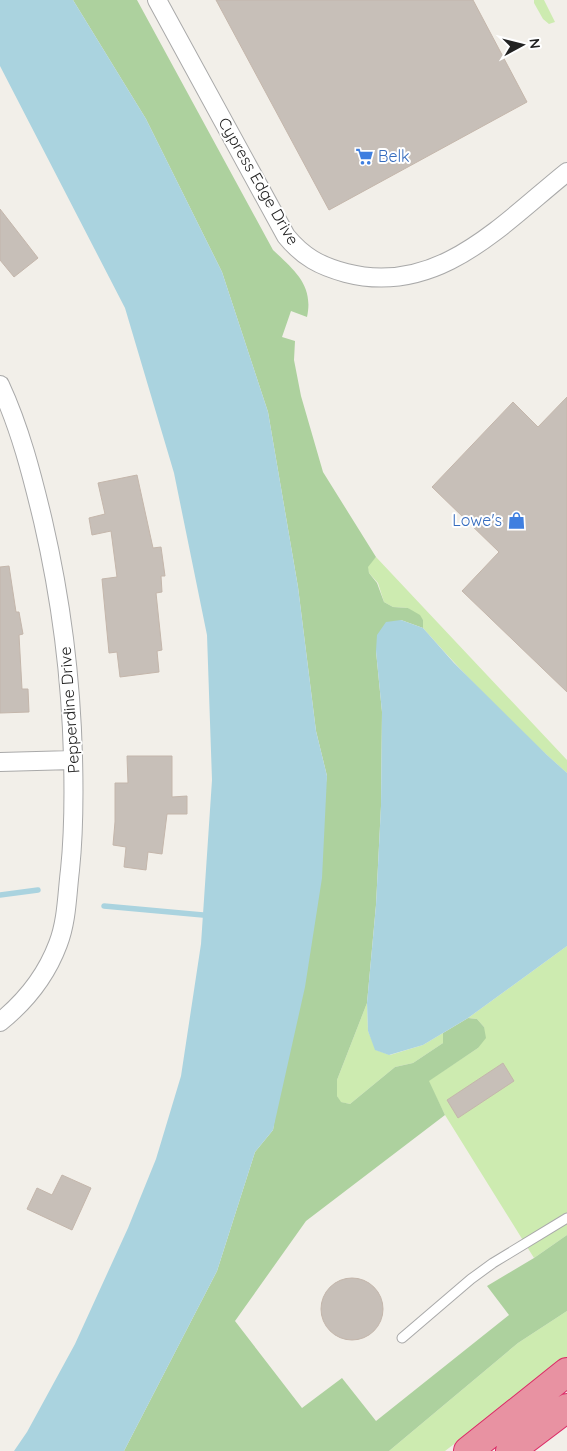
<svg xmlns="http://www.w3.org/2000/svg" width="567" height="1451" font-family="Quicksand,sans-serif">
	<style>
		.grass { fill: #cdebb0 }
		.forest { fill: #add19e }
		.water { fill: #aad3df }
		.lines { fill: none; stroke-linecap: round; stroke-linejoin: round }
		.stream { stroke: #aad3df; stroke-width: 5.5 }
		.building { fill: #c7bfb8; stroke: #c4b6ab }
		.service-casing { stroke: #a9a9a9; stroke-width: 11 }
		.minor-casing { stroke: #a9a9a9; stroke-width: 20 }
		.motorway-casing { stroke: #dc2a67; stroke-width: 30 }
		.service { stroke: #fff; stroke-width: 9 }
		.minor { stroke: #fff; stroke-width: 18 }
		.motorway { stroke: #e892a2; stroke-width: 28 }
		.labels { text-anchor: middle; stroke-width: 4; stroke-linejoin: round; paint-order: stroke }
		.shop-label { font-size: 16px; fill: #366cbe; stroke: #fff; text-anchor: start }
		.street-label { font-size: 16px; fill: #222; stroke: #fff }
	</style>
	<rect width="100%" height="100%" fill="#f2efe9"/>
	<path class="grass" d="M534 0H544L555 22 549 24 543 19 534 3Z
		M376 557 567 760V773C516 728 468 679 423 628V620L408 608 393 607 384 602 378 583 369 573 367 566Z
		M567 946V1235L534 1258 445 1115 428 1081 478 1048 484 1027 477 1019 468 1018Z
		M367 1003 368 1031 376 1050 390 1055 423 1045 443 1033V1043L413 1063 395 1067 350 1104 340 1102 337 1096V1080Z
		M567 1311V1358L445 1451H389L518 1343Z"/>
	<path class="forest" d="M73 0H137L273 250C294 270 314 285 307 317L291 311 282 337 295 341 294 360 301 396 323 472 376 557 368 567 369 573 377 583 384 602 393 607 408 608 420 615 423 620V628L401 620 376 651 382 712 381 806 376 905 367 1003 337 1080V1096L341 1102 350 1104 395 1067 413 1063 443 1043V1033L468 1018 477 1019 484 1027 486 1038 478 1048 429 1081 445 1115 306 1221 235 1321 302 1408 342 1378 376 1421 509 1315 487 1286 534 1258 567 1235V1311L518 1343 389 1451H124L217 1271 255 1152 273 1130 327 776 316 731 298 587 268 412 222 272 146 119Z"/>
	<path class="water" d="M0 0H73L146 119 222 272 268 412 298 587 316 731 327 776 322 878 305 987 273 1130 255 1152 217 1271 124 1451H14L27 1432 75 1344 128 1228 156 1159 181 1076 201 944 212 780 207 635 174 473 125 308 0 66Z
		M401 620 423 628 454 663 547 755 567 773V946L468 1018 423 1045 389 1055 375 1050 368 1031 367 1003 376 905 381 806 382 712 376 651 377 635 386 622Z"/>
	<g class="lines">
		<path class="stream" d="M0 895 38 890
			M104 906 203 915"/>
	</g>
	<path class="building" d="M216 0H473L527 102 329 210Z
		M0 209 38 258 14 277 0 260Z
		M567 397V692L462 591 499 552 432 487 513 402 538 427Z
		M137 475 153 548 161 547 165 576H161L162 592 156 593 162 650 157 651 159 672 120 677 117 652 109 653 102 579 117 577 111 531 92 535 89 518 105 514 98 483Z
		M9 566 16 612H19L23 634 19 635 22 689H28L29 712 0 713V567Z
		M127 756H172V797L187 796V814H167L162 854 148 852 146 870 124 867 126 847 113 845 115 822V783H128Z
		M503 1063 514 1081 458 1118 447 1100Z
		M62 1175 91 1188 72 1230 27 1209 37 1188 52 1195Z
		M321 1309a31 31 0 1 1 62 0a31 31 0 1 1-62 0Z"/>
	<g class="lines">
		<defs>
			<path id="service" d="M402 1338 471 1279 493 1263 567 1218"/>
			<path id="minor" d="M157 0 286 236C303 257 320 266 346 273 438 297 502 224 567 172
				M0 385C20 428 32 475 43 521 61 599 71 677 73 757 74 795 74 832 70 870 67 894 67 921 58 944 46 976 26 1001 0 1022
				M0 762 73 760"/>
			<path id="motorway" d="M468 1451 567 1372
				M510 1451 567 1408"/>
		</defs>
		<use href="#service" class="service-casing"/>
		<use href="#minor" class="minor-casing"/>
		<use href="#motorway" class="motorway-casing"/>
		<use href="#service" class="service"/>
		<use href="#minor" class="minor"/>
		<use href="#motorway" class="motorway"/>
	</g>
	<defs>
		<symbol id="supermarket-bare" viewBox="-9 -9 18 18"><path d="M-6-5.5h2.5l.6 2H6L4.5 2H-2.5L-4.4-4H-6ZM-1.5 3.2a1.3 1.3 0 1 0 .1 0ZM3 3.2a1.3 1.3 0 1 0 .1 0Z" fill="#3f7fe0" stroke="#fff" stroke-width="2.5" paint-order="stroke"/></symbol>
		<symbol id="shop-bare" viewBox="-9 -9 18 18"><path d="M-5-2.5h2.3a2.7 3.5 0 0 1 5.4 0H5L5.5 6h-11ZM-1.5-2.5h3a1.5 2.3 0 0 0-3 0Z" fill="#3f7fe0" stroke="#fff" stroke-width="2.5" paint-order="stroke"/></symbol>
	</defs>
	<g fill-rule="evenodd">
		<use href="#supermarket-bare" x="352" y="144" width="25" height="25"/>
		<use href="#shop-bare" x="504" y="508" width="25" height="25"/>
	</g>
	<g class="labels">
		<g class="shop-label">
			<text x="378" y="162">Belk</text>
			<text x="502" y="526" text-anchor="end">Lowe's</text>
		</g>
		<g class="street-label">
			<text transform="translate(259 181) rotate(60)" y="6">Cypress Edge Drive</text>
			<text transform="translate(69 710) rotate(-94)" y="6">Pepperdine Drive</text>
		</g>
	</g>
	<g transform="translate(522 45) rotate(83)" stroke="#ffffff" stroke-width="4" paint-order="stroke">
	<path d="M0-4L9 19L0 12L-9 19Z" fill="#222222"/>
	<text y="-8" font-size="14" font-weight="bold" text-anchor="middle" fill="#222222">N</text>
	</g>
</svg>
